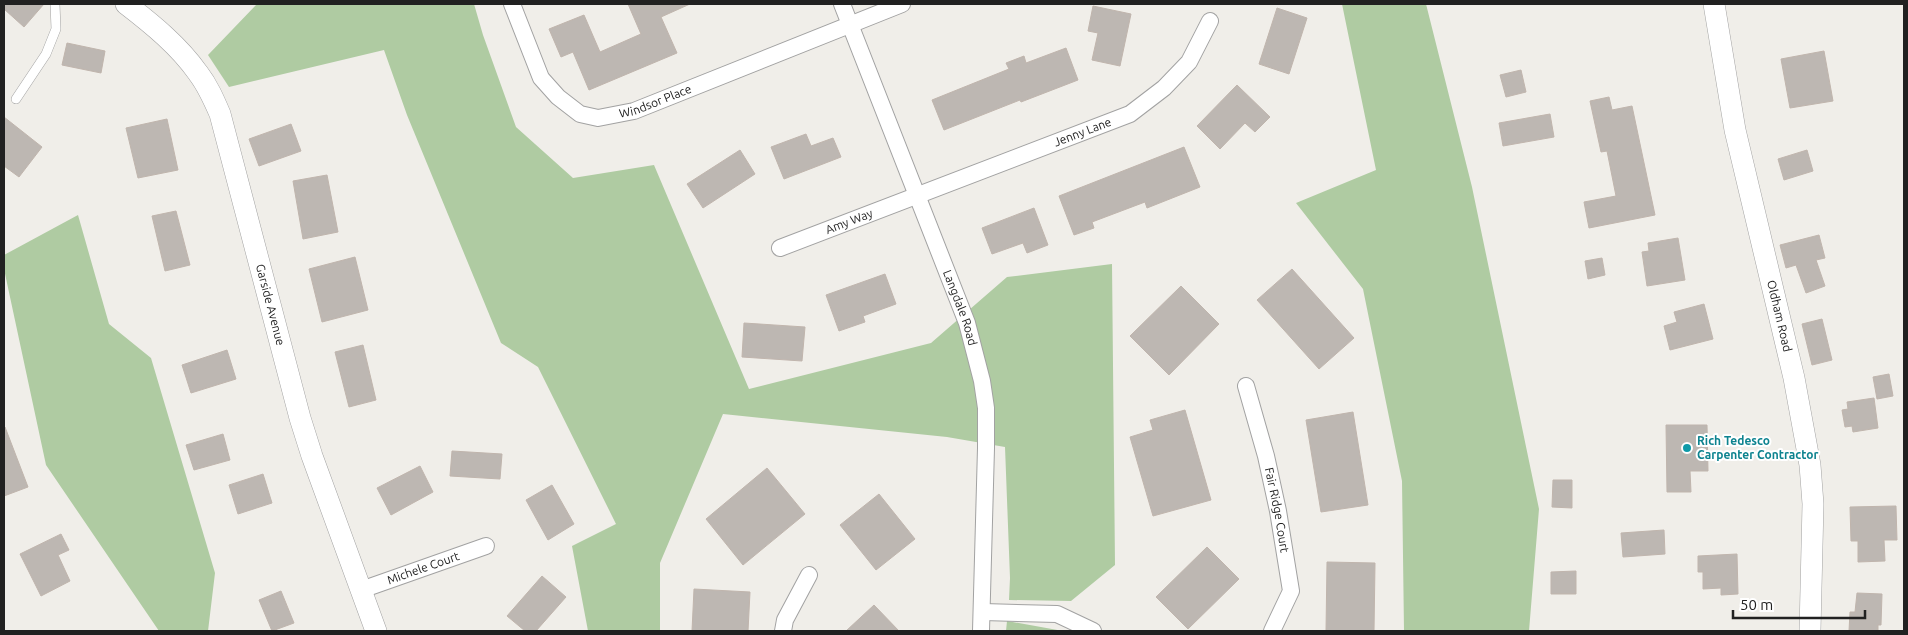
<svg xmlns="http://www.w3.org/2000/svg" width="1908" height="635" font-family="Ubuntu,sans-serif">
	<style>
		.forest { fill: #afcba2 }
		.building { fill: #bdb7b2; stroke: #c0b5ad }
		.lines { fill: none; stroke-linecap: round; stroke-linejoin: round }
		.service-casing { stroke: #a2a2a2; stroke-width: 10 }
		.minor-casing { stroke: #a2a2a2; stroke-width: 18 }
		.tertiary-casing { stroke: #a2a2a2; stroke-width: 22 }
		.service { stroke: #fff; stroke-width: 9 }
		.minor { stroke: #fff; stroke-width: 16 }
		.tertiary { stroke: #fff; stroke-width: 21 }
		.culture-dot { fill: #0f9aa8; stroke: #fff; stroke-width: 2 }
		.labels { text-anchor: middle; stroke-width: 4; stroke-linejoin: round; paint-order: stroke }
		.street-label { font-size: 12px; fill: #212121; stroke: #fff }
		.culture-label { font-size: 12px; font-weight: bold; fill: #0d838f; stroke: #fff; text-anchor: start }
	</style>
	<rect width="100%" height="100%" fill="#f0eee9"/>
	<path class="forest" d="M257 4H474L483 35 516 127 573 178 654 165 749 389 931 343 1007 277 1112 264 1115 565 1071 601 1009 600 1010 578 1005 447 947 437 723 414 660 563V631H588L572 546 616 524 538 367 501 343 407 115 384 50 229 87 208 55Z
		M1342 4H1426L1472 187 1539 509 1529 631H1404L1402 481 1363 289 1296 203 1376 170Z
		M78 215 109 324 151 358 215 573 208 631H159L46 465 4 269V255Z
		M1007 621 1063 631H1006Z"/>
	<path class="building" d="M4 4H44L24 27 4 9Z
		M628 4H690L661 17 677 53 589 90 573 52 561 57 549 29 584 15 600 52 641 34Z
		M1093 6 1131 14 1120 66 1092 60 1098 33 1088 31Z
		M1277 8 1307 18 1289 74 1259 64Z
		M67 43 105 51 101 73 62 65Z
		M1066 48 1078 80 1021 102 1020 100 944 130 932 100 1009 69 1006 63 1024 56 1026 63Z
		M1824 51 1833 101 1790 108 1781 59Z
		M1521 70 1526 92 1506 97 1500 75Z
		M1237 85 1270 117 1255 132 1245 123 1220 149 1197 126Z
		M1609 97 1612 110 1632 106 1655 215 1589 228 1584 202 1616 196 1607 151 1601 152 1590 101Z
		M1550 114 1554 137 1503 146 1499 123Z
		M4 117 42 147 19 177 4 166Z
		M167 119 178 170 138 178 126 128Z
		M291 124 301 151 259 166 249 139Z
		M806 134 811 146 833 138 841 157 784 179 771 147Z
		M1184 147 1200 187 1147 208 1145 202 1092 222 1094 228 1074 235 1059 196Z
		M740 150 755 174 703 208 687 184Z
		M1807 150 1813 171 1784 180 1778 159Z
		M327 175 338 232 303 239 293 181Z
		M1034 208 1048 245 1027 253 1023 243 992 254 982 228Z
		M176 211 190 265 165 271 152 216Z
		M1819 235 1825 258 1816 260 1825 286 1806 293 1796 265 1786 268 1780 245Z
		M1678 238 1685 280 1647 286 1642 252 1649 251 1648 243Z
		M355 257 368 310 322 322 309 269Z
		M1602 258 1605 275 1588 279 1585 261Z
		M1292 269 1354 338 1319 369 1257 300Z
		M885 274 896 304 863 316 865 322 839 331 826 295Z
		M1181 286 1219 324 1169 375 1130 336Z
		M1704 304 1713 339 1670 350 1664 326 1677 322 1674 312Z
		M1822 319 1832 360 1812 365 1802 324Z
		M744 323 805 327 802 361 742 357Z
		M363 345 376 400 349 407 335 352Z
		M227 350 236 379 191 393 182 365Z
		M1889 374 1893 396 1877 399 1873 377Z
		M1874 398 1878 428 1853 432 1852 426 1845 427 1842 410 1848 409 1847 402Z
		M1185 410 1211 500 1153 516 1130 437 1153 430 1150 420Z
		M1353 412 1368 505 1321 512 1306 420Z
		M1666 425H1707L1708 471H1690L1691 492H1667Z
		M5 427 28 487 4 496V428Z
		M223 434 230 460 194 470 186 445Z
		M452 451 502 454 500 479 450 476Z
		M420 466 433 492 391 515 377 488Z
		M767 468 805 514 743 565 706 519Z
		M263 474 272 503 238 514 229 485Z
		M1553 480H1572V508L1552 507Z
		M552 485 574 524 548 540 526 500Z
		M879 494 915 539 876 570 840 525Z
		M1896 506 1897 540H1884L1885 561 1858 562V541H1851L1850 507Z
		M1664 530 1665 554 1623 557 1621 533Z
		M61 534 69 550 58 555 70 581 41 596 20 554Z
		M1207 547 1239 579 1188 629 1156 597Z
		M1737 554 1738 594 1721 595V588L1703 589V572H1698V556Z
		M1327 562 1375 563 1374 631H1326Z
		M1576 571V594H1551V572Z
		M542 576 566 597 536 631H525L507 616Z
		M694 589 750 592 748 631H692Z
		M281 591 294 623 272 631 259 600Z
		M1857 593 1882 594 1881 625H1878V631H1849L1850 612H1855Z
		M874 605 899 631H846Z"/>
	<g class="lines">
		<defs>
			<path id="service" d="M16 99 46 54 56 29 55 4"/>
			<g id="minor">
				<path id="s1" d="M512 4 541 78 558 97 580 114 598 118 634 111 902 4"/>
				<path id="s2" d="M842 4 967 323 982 381 986 408V448L981 631"/>
				<path id="s3" d="M780 248 1130 114 1164 88 1189 62 1210 21"/>
				<path id="s4" d="M1246 386 1266 456 1278 511 1291 591 1272 631"/>
				<path id="s5" d="M361 590 486 546"/>
				<path d="M983 612 1057 614 1093 631"/>
				<path d="M783 631 785 620 809 575"/>
			</g>
			<g id="tertiary">
				<path id="s6" d="M126 4C152 24 179 46 198 73 208 86 214 100 220 114L300 418 312 456 376 631"/>
				<path id="s7" d="M1714 4 1735 130 1794 378 1810 465 1813 504 1810 631"/>
			</g>
		</defs>
		<use href="#service" class="service-casing"/>
		<use href="#minor" class="minor-casing"/>
		<use href="#tertiary" class="tertiary-casing"/>
		<use href="#service" class="service"/>
		<use href="#minor" class="minor"/>
		<use href="#tertiary" class="tertiary"/>
	</g>
	<circle class="culture-dot" cx="1687" cy="448" r="5"/>
	<g class="labels">
		<g class="street-label">
			<text dy="4" stroke="none"><textPath href="#s1" startOffset="211">Windsor Place</textPath></text>
			<text dy="4" stroke="none"><textPath href="#s3" startOffset="324">Jenny Lane</textPath></text>
			<text dy="4" stroke="none"><textPath href="#s3" startOffset="74">Amy Way</textPath></text>
			<text dy="4" stroke="none"><textPath href="#s6" startOffset="344">Garside Avenue</textPath></text>
			<text dy="4" stroke="none"><textPath href="#s2" startOffset="326">Langdale Road</textPath></text>
			<text dy="4" stroke="none"><textPath href="#s7" startOffset="319">Oldham Road</textPath></text>
			<text dy="4" stroke="none"><textPath href="#s4" startOffset="128">Fair Ridge Court</textPath></text>
			<text dy="4" stroke="none"><textPath href="#s5" startOffset="66">Michele Court</textPath></text>
		</g>
		<g class="culture-label">
			<text x="1697" y="445">Rich Tedesco<tspan x="1697" dy="14">Carpenter Contractor</tspan></text>
		</g>
	</g>
	<rect width="1908" height="635" fill="none" stroke="#212121" stroke-width="10"/>
	<path d="M1733 610v8h132v-8" fill="none" stroke="#212121" stroke-width="2.5"/>
	<text x="1740" y="610" font-size="15" fill="#212121" stroke="#ffffff" stroke-width="4" paint-order="stroke">50 m</text>
</svg>
